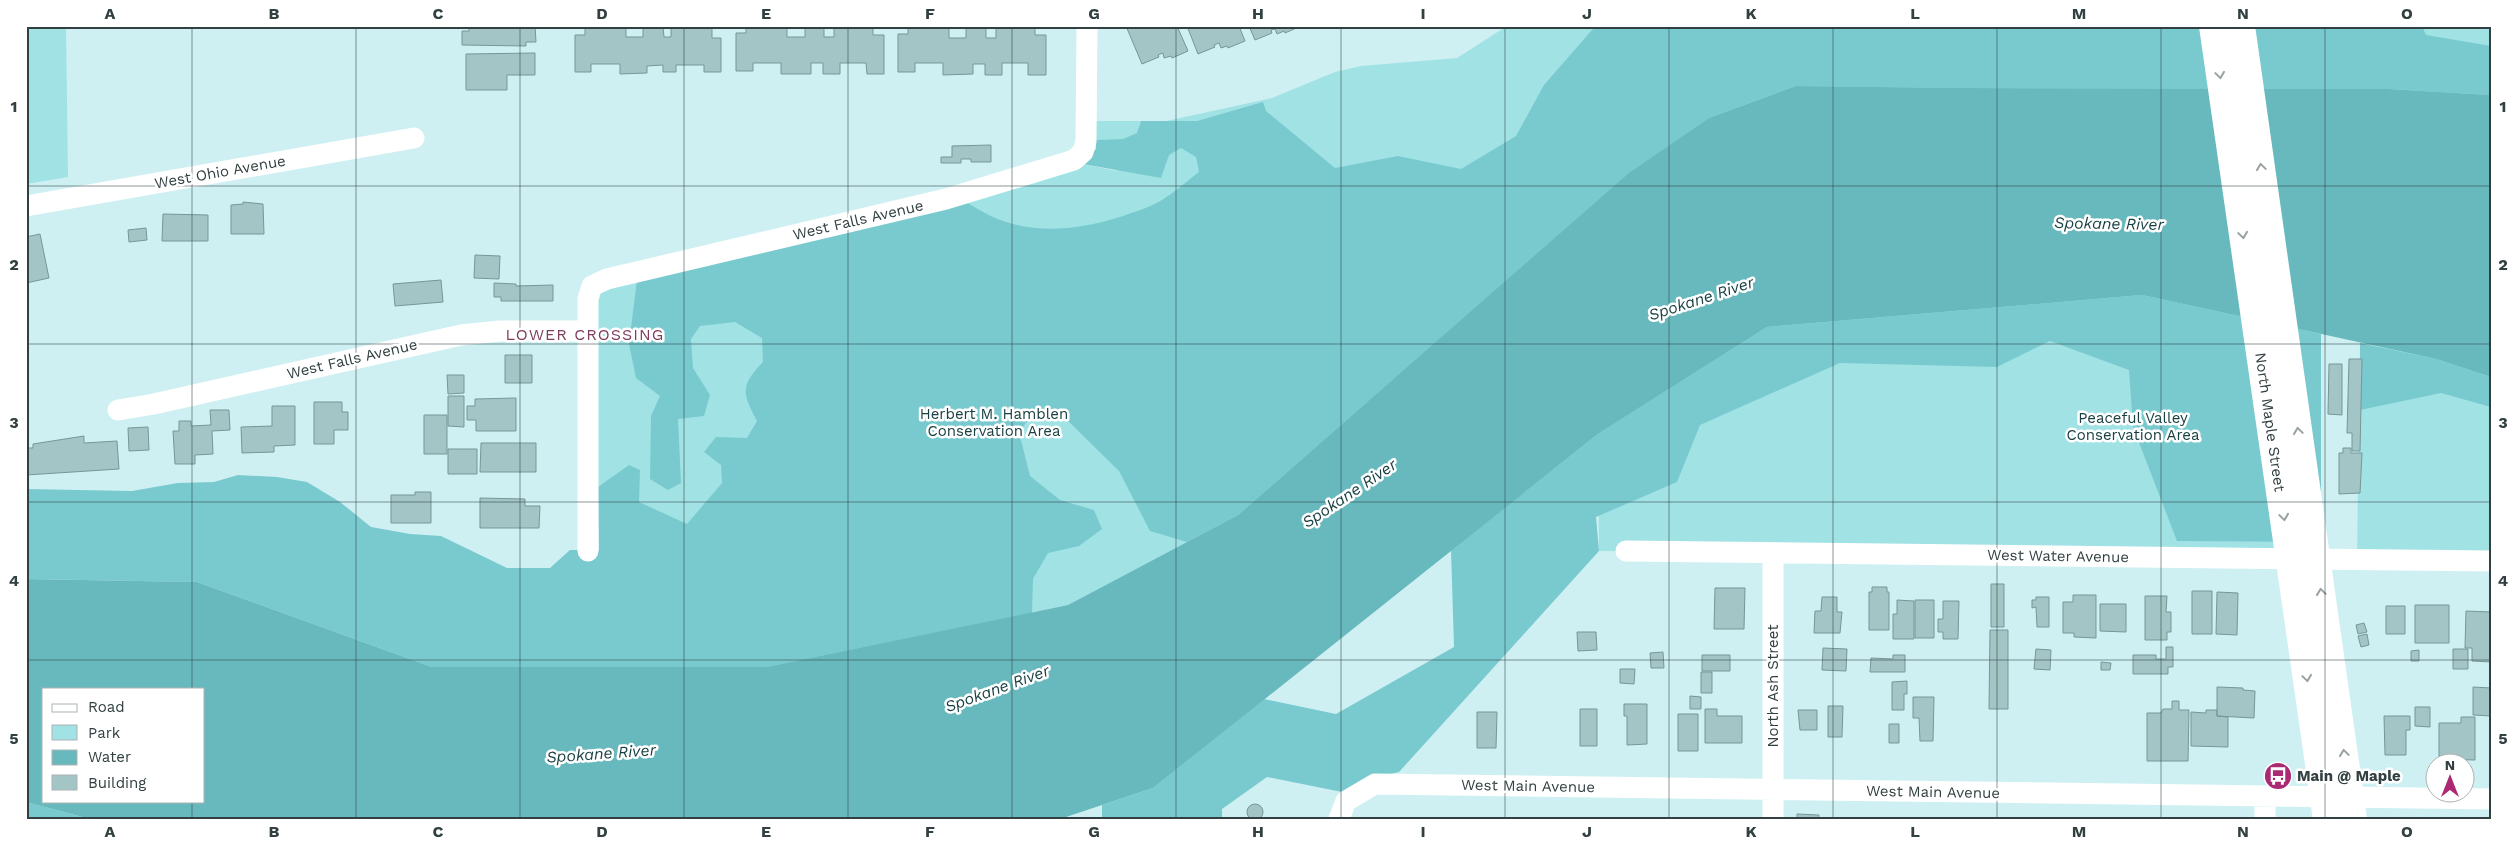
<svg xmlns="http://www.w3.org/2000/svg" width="2517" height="845" font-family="'Work Sans',sans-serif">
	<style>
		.green { fill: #a1e2e5 }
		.forest { fill: #79cacf }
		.water { fill: #68b9be; fill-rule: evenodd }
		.building { fill: #a3c5c6; stroke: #769798 }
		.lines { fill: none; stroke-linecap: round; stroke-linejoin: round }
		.minor { stroke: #fff; stroke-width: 21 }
		.major { stroke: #fff; stroke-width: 28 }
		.oneway { stroke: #98a0a0 }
		.grid { fill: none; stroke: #324041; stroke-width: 1; stroke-opacity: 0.55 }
		.labels { text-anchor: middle; stroke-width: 5; stroke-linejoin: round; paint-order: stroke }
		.street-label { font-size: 15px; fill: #324041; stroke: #fff }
		.park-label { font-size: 15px; fill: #194042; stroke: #fff }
		.poi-label { font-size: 15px; font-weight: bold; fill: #324041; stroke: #fff; text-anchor: start }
		.water-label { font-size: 16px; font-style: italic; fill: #163e40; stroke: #fff }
		.neighbourhood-label { font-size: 16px; letter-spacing: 1px; fill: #7e3c5e; stroke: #fff }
		.neatline { fill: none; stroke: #324041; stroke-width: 2 }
		.grid-label { font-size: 16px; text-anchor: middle; font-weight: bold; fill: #324041 }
	</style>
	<rect width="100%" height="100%" fill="#cef0f2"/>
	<path class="green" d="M26 26H66L68 177 26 184Z
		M1507 26H2491V95L2389 89 1392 379 1238 515 1068 605 766 667 609 480 598 487V296L600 290 637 279 634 305 1007 222 984 214 964 200 1083 164 1117 171 1096 140V121H1141L1139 127 1272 98 1335 72 1361 66 1457 58Z
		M2142 295 2321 334V559L1599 551 1598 434 1767 327Z
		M2360 343 2436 359 2491 377V561L2357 559Z"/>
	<path class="forest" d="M1599 26H2422L2426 35 2491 46V95L2389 89 1963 88 1796 86 1709 118 1629 174 1238 515 1187 542 1150 531 1119 471 1062 415 1029 419 1019 432 1030 476 1060 500 1094 510 1102 529 1079 546 1048 553 1033 579 1032 613 766 667H432L197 582 26 579V489L132 491 178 483 214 482 238 475 277 477 307 482 340 502 371 527 410 534 441 536 507 568H550L570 550H599L598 487 629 465 640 470 639 502 687 524 722 483 721 465 704 452 716 437 747 438 757 421C742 393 740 386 763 362L762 338 735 322 700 326 691 339 693 368 710 395 704 416 678 419 681 483 668 490 650 479 651 416 660 396 636 378 629 344 637 279 964 200C1013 236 1064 234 1120 217 1134 212 1149 208 1162 200 1175 192 1187 181 1199 172L1196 157 1181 148 1169 155 1161 178 1083 164 1096 149V140L1123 139 1137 133 1141 121H1197L1263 102 1266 111 1335 168 1398 156 1461 169 1516 136 1544 85 1592 30Z
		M2142 295 2321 334V542L2177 541 2133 427 2129 370 2050 341 1997 367 1840 363 1700 425 1677 482 1596 517 1599 551 1399 772 1374 778 1347 793 1267 777 1222 809V819H1102V805L1153 788 1264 699 1336 714 1454 647 1451 550 1598 434 1767 327Z
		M2360 343 2436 359 2491 377V407L2441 393 2360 410Z
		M26 802 90 819H26Z"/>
	<path class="water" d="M1796 86 1963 88 2389 89 2491 95V377L2436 359 2142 295 1767 327 1598 434 1153 788 1060 819H90L26 802V579L197 582 432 667H766L1068 605 1238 515 1629 173 1709 118ZM44 689H204V801H44Z"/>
	<path class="building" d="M469 26H535L536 42H526V46L462 45V31H469Z
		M585 26H626V37H643V26H663L664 37H671V26H712V38H721V72H704V65H676V72H663V65L647 66V73L620 74V64H591V72H575V35H585Z
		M746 26H787V37H805V26H824V37H834V26H873V35H884V74H867L866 63H840V74H823V63H811V74H781V63H753V71H736V33H746Z
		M908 26H949V38H966V26H986V38H996V26H1035V35H1046V75H1028V63H1002V75H985V64H973V74L943 75V63H915V72H898V34H908Z
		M1126 26H1177L1188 51 1172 58 1171 56 1164 58 1163 53 1158 55 1159 57 1142 64Z
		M1187 26H1239L1245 41 1228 48 1227 46 1221 48 1219 43 1214 45 1215 47 1198 54Z
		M1249 26H1301L1285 33 1284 31 1277 34 1275 29 1271 30 1272 33 1255 40Z
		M535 53V75H507V90H466V54Z
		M991 145V162H971V159H961V163H941V157H952V146Z
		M243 202 263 204 264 234H231V205L243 204Z
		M163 214 208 215V241H162Z
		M146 228 147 240 129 242 128 230Z
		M40 234 49 278 26 283V237Z
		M475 255 500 256 499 279 474 278Z
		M441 280 443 302 395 306 393 284Z
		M494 283 516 284V286L553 285V301H501V297H494Z
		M505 355H532V383H505Z
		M2349 359H2362L2360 451H2352V433H2347Z
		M2329 364H2342V415L2328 414Z
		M447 375H464V393L448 394Z
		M448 396H464V427L448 426Z
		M516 398V431H476V420H467V406H475V399Z
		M314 402H342V412H348V430H334V444H314Z
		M272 406H295V445L274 446V452L242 453 241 427 272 426Z
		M210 410H229L230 430 212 431 213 454 195 455V464H175L173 431H179V421H191V426L211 425Z
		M424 415H447V454H424Z
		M148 427 149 450 129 451 128 428Z
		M84 436V443L117 441 119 469 26 475V448H33V444Z
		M481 443H536V472H480Z
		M2343 448H2351V453H2362L2360 493 2339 494V453H2343Z
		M448 449H477V474H448Z
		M415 492H431V523H391V495H415Z
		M480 498 525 499V506H540L539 528H480Z
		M1991 584H2004V627H1991Z
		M1872 587H1887V592H1889V630H1869V592H1872Z
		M1715 588H1745L1744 629H1714Z
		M2192 591H2212V634H2192Z
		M2217 592 2238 593 2237 635 2216 634Z
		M2073 595H2096V638L2074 637V633H2063V602H2073Z
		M2145 596H2167L2166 612H2171V632H2167V640H2145Z
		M1822 597H1837V612H1842L1840 633H1814L1815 611H1821Z
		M2036 597H2049V627H2037L2036 607 2032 608V600H2036Z
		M1897 600 1914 601V639H1893V614H1897Z
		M1915 600H1934V638H1915Z
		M1943 601H1959L1958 639H1943V632H1938V619H1943Z
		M2100 604H2126V632L2100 631Z
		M2415 605H2449V643H2415Z
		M2386 606H2405V634H2386Z
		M2466 611 2491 612V662L2472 661V648H2465Z
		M2364 623 2367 632 2358 634 2356 625Z
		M1990 630H2008V709H1989Z
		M1577 632H1596L1597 650 1578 651Z
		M2367 634 2369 645 2361 647 2358 636Z
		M2166 647H2173V667H2168V674H2133V655H2156V659H2166Z
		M1823 648 1847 649 1846 671 1822 670Z
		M2036 649 2051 650 2050 670 2034 669Z
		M2453 649H2468V669H2453Z
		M2419 650V661H2411V651Z
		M1663 652 1664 668H1651L1650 653Z
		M1702 655H1730V671H1702Z
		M1893 655H1905V672H1870L1871 658 1893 659Z
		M2101 662 2111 663 2110 670H2101Z
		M1620 669H1635L1634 684 1620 683Z
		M1701 672H1712V693H1701Z
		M1907 681V694H1904V710H1892V682Z
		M2217 687 2243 688V690L2255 691 2254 718 2217 716Z
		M2473 687 2491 688V716L2473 715Z
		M1690 696 1701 697V709H1690Z
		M1913 697H1934L1933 741H1920L1919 718H1913Z
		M2172 701H2179V710H2189L2188 761H2147V713H2161L2163 709H2172Z
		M1624 704H1647V744L1627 745V716H1624Z
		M1828 706H1843L1842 737H1828Z
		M2415 707H2430V727L2415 726Z
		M1580 709H1597V746H1580Z
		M1705 709H1717V716H1742V743H1705Z
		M1798 710H1817V730H1800Z
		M2206 710H2217V716L2228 717V747L2191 746V712L2206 713Z
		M1477 712H1497L1496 748H1477Z
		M1678 714H1698V751H1678Z
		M2384 716H2410V730H2406V755H2385Z
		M2461 717H2475V760L2439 759V723H2461Z
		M1889 724H1899V743H1889Z
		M1247 812a8 8 0 1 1 16 0a8 8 0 1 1-16 0Z
		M1797 814 1819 815V819H1797Z"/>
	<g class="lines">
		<path class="minor" d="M26 206 414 138
			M118 410 154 404 461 335 500 331H588
			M588 551V299L592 286 607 279 946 199 1074 160 1083 152 1086 141 1087 26
			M1626 551 2491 561
			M1339 819 1346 801 1375 784 2491 799
			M1773 819V553
			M2265 819V797"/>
		<path class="major" d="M2213 26 2327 819
			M2241 26 2353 819"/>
	</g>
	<defs><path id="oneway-chevron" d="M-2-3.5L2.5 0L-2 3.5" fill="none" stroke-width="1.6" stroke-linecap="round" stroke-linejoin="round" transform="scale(1.25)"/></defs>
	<g class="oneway">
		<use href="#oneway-chevron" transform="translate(2220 75) rotate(82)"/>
		<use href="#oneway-chevron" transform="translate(2261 167) rotate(-98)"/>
		<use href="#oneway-chevron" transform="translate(2243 235) rotate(82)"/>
		<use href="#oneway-chevron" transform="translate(2298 431) rotate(-98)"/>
		<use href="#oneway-chevron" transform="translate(2284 517) rotate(82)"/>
		<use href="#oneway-chevron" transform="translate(2321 592) rotate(-98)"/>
		<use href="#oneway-chevron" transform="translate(2307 678) rotate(82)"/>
		<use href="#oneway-chevron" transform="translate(2344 753) rotate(-98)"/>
	</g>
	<path class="grid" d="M192 26V689M356 26V819M520 26V819M684 26V819M848 26V819M1012 26V819M1176 26V819M1341 26V819M1505 26V819M1669 26V819M1833 26V819M1997 26V819M2161 26V819M2325 26V819M26 186H2491M26 344H2491M26 502H2491M26 660H2491M192 801V819"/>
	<defs>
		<symbol id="bus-disc" viewBox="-11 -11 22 22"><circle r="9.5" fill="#ab2873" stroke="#fff"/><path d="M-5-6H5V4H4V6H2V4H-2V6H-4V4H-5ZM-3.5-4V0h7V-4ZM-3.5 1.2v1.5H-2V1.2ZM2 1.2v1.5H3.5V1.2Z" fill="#fff"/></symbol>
	</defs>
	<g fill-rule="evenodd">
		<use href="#bus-disc" x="2262" y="760" width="32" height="32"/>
	</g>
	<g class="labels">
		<g class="street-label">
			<text transform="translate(220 172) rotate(-10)" y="5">West Ohio Avenue</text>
			<text transform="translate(858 220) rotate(-13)" y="5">West Falls Avenue</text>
			<text transform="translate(352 359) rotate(-13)" y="5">West Falls Avenue</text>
			<text transform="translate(2270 422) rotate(82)" y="5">North Maple Street</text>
			<text transform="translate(2058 556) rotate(1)" y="5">West Water Avenue</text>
			<text transform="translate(1773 686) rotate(-90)" y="5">North Ash Street</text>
			<text transform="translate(1528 786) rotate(1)" y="5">West Main Avenue</text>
			<text transform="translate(1933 792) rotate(1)" y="5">West Main Avenue</text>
		</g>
		<g class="park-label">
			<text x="994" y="419">Herbert M. Hamblen<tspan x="994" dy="17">Conservation Area</tspan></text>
			<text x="2133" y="423">Peaceful Valley<tspan x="2133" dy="17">Conservation Area</tspan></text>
		</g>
		<g class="poi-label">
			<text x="2297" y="781">Main @ Maple</text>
		</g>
		<g class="water-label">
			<text transform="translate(2109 223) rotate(1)" y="6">Spokane River</text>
			<text transform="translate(1701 298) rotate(-18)" y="6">Spokane River</text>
			<text transform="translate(1349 493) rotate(-34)" y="6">Spokane River</text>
			<text transform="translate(997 688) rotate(-20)" y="6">Spokane River</text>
			<text transform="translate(601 753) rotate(-4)" y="6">Spokane River</text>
		</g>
		<g class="neighbourhood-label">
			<text x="585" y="340">LOWER CROSSING</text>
		</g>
	</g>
	<rect width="2517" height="845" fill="none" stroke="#ffffff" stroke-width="55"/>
	<rect x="42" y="688" width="162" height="115" fill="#ffffff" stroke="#adb3b3"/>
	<rect x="52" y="704" width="25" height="8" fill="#ffffff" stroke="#adb3b3"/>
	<text x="88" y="712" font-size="15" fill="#324041">Road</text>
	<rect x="52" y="725" width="25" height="15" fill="#a1e2e5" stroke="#adb3b3"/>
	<text x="88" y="738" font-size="15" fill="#324041">Park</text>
	<rect x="52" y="750" width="25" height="15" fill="#68b9be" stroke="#adb3b3"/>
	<text x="88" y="762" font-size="15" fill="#324041">Water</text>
	<rect x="52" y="775" width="25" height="15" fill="#a3c5c6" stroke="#adb3b3"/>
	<text x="88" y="788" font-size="15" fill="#324041">Building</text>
	<g transform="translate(2450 778)"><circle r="24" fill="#ffffff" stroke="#adb3b3"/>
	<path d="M0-4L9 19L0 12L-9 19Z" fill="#ab2873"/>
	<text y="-8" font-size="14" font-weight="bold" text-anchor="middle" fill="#324041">N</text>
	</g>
	<rect x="28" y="28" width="2462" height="790" class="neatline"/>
	<g class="grid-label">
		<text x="110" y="19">A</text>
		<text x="274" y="19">B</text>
		<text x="438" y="19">C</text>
		<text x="602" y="19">D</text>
		<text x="766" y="19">E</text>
		<text x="930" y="19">F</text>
		<text x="1094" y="19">G</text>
		<text x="1258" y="19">H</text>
		<text x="1423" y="19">I</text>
		<text x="1587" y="19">J</text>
		<text x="1751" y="19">K</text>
		<text x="1915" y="19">L</text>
		<text x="2079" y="19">M</text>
		<text x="2243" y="19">N</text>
		<text x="2407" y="19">O</text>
		<text x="14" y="112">1</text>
		<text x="2503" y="112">1</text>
		<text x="14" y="270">2</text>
		<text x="2503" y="270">2</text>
		<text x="14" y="428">3</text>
		<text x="2503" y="428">3</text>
		<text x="14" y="586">4</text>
		<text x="2503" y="586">4</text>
		<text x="14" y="744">5</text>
		<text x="2503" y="744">5</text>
		<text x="110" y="837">A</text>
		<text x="274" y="837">B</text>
		<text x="438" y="837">C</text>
		<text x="602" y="837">D</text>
		<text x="766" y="837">E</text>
		<text x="930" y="837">F</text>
		<text x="1094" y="837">G</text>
		<text x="1258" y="837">H</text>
		<text x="1423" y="837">I</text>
		<text x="1587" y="837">J</text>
		<text x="1751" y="837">K</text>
		<text x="1915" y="837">L</text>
		<text x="2079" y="837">M</text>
		<text x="2243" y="837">N</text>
		<text x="2407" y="837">O</text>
	</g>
</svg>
